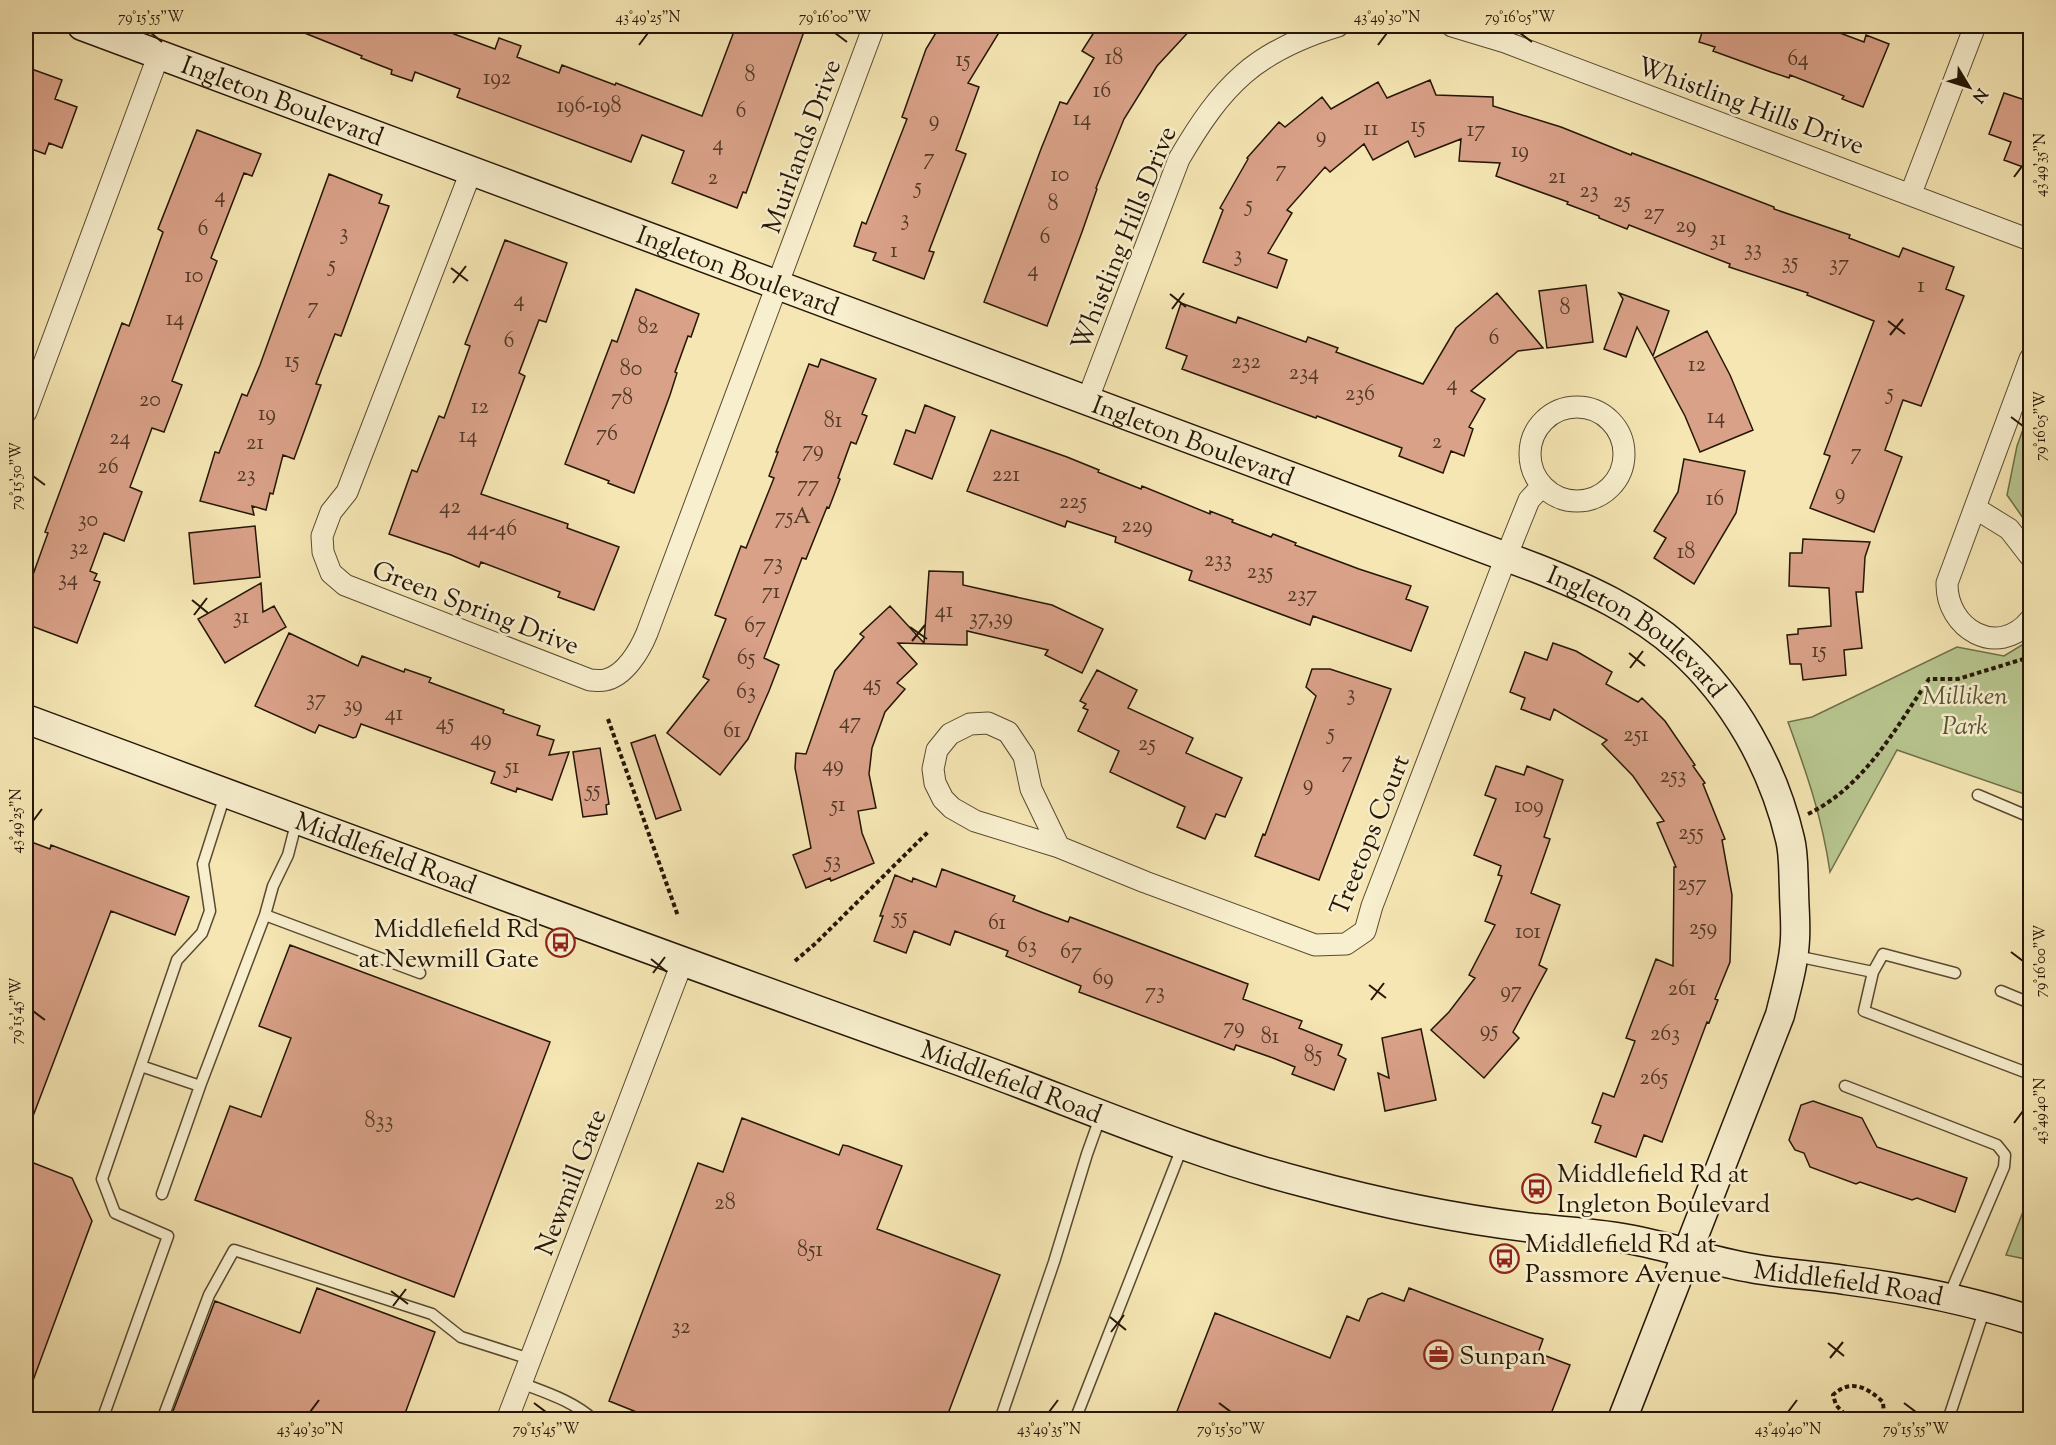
<svg xmlns="http://www.w3.org/2000/svg" width="2056" height="1445" font-family="'Sorts Mill Goudy',serif">
	<style>
		.green { fill: #b8c68f; stroke: #6e6e4a; stroke-width: 1.5 }
		.building { fill: #d9a188; stroke: #251606; stroke-width: 1.5 }
		.lines { fill: none; stroke-linecap: round; stroke-linejoin: round }
		.lane-casing { stroke: #594a31; stroke-width: 13 }
		.street-casing { stroke: #594a31; stroke-width: 23 }
		.secondary-casing { stroke: #251606; stroke-width: 31 }
		.path { stroke: #251606; stroke-width: 4; stroke-dasharray: 4.5 3; stroke-linecap: butt }
		.lane { stroke: #f8efce; stroke-width: 10 }
		.street { stroke: #f8efce; stroke-width: 21 }
		.secondary { stroke: #f8efce; stroke-width: 28 }
		.ticks { fill: none; stroke: #251606; stroke-width: 2 }
		.labels { text-anchor: middle; stroke-width: 5; stroke-linejoin: round; paint-order: stroke }
		.number-label { font-size: 22px; fill: #523926 }
		.street-label { font-size: 26px; fill: #251606; stroke: #f8efce }
		.park-label { font-size: 26px; font-style: italic; fill: #585436; stroke: #f8efce }
		.poi-label { font-size: 26px; fill: #251606; stroke: #f8efce; text-anchor: start }
		.neatline { fill: none; stroke: #251606; stroke-width: 2 }
		.ticks-label { font-size: 15px; text-anchor: middle; fill: #251606 }
	</style>
	<rect width="100%" height="100%" fill="#f5e6b3"/>
	<filter id="stains"><feTurbulence type="fractalNoise" baseFrequency=".00333" numOctaves="4"/><feColorMatrix values="0 0 0 0 .2 0 0 0 0 .09 0 0 0 0 .02 0 0 0 .5 -.17"/></filter>
	<radialGradient id="worn" r=".72"><stop offset=".6" stop-color="#630" stop-opacity="0"/><stop offset="1" stop-color="#630" stop-opacity=".3"/></radialGradient>
	<path class="green" d="M2030 410V528L2007 495 2017 446Z
		M2030 640V796L1897 750 1830 872C1822 817 1807 774 1788 722L1812 717 1957 647 2004 656Z
		M2030 1194V1260L2006 1255Z"/>
	<path class="building" d="M287 26H458L454 34 495 49 499 38 521 46 517 57 559 73 562 65 615 85 616 83 702 116 736 26H806L746 193 743 192 737 208 672 183 684 151 642 135 631 162 457 97 460 89 415 72 412 81 391 74 392 70 361 58 362 56Z
		M940 26H1003L968 83 979 87 956 150 966 154 929 251 934 252 924 279 873 260 876 253 854 246 862 222 866 224 907 119 902 117 926 49Z
		M1098 26H1194L1157 66 1124 119 1096 188 1097 189 1082 232 1047 326 984 302 1041 149 1060 102 1067 104 1094 58 1082 51Z
		M1704 26H1814L1831 32 1832 30 1864 42 1866 35 1889 44 1863 107 1842 99 1844 96 1790 75 1789 78 1771 72 1713 51 1715 47 1699 42Z
		M26 67 62 80 55 99 77 107 62 148 49 143 45 154 26 147Z
		M1430 80 1436 95 1493 97V106L1561 127 1631 155 1632 153 1696 177 1774 207V209L1850 235 1849 238 1899 257 1903 248 1954 267 1946 289 1964 296 1921 406 1903 400 1885 450 1902 457 1874 532 1810 508 1830 456 1824 454 1874 321 1807 295 1808 293 1729 267 1730 264 1629 225 1627 229 1599 218V216L1567 204 1568 202 1496 176 1500 163 1459 161 1461 139 1415 157 1408 141 1373 160 1364 144 1330 172 1325 167 1287 210 1292 213 1268 253 1287 260 1277 288 1203 262 1223 210 1220 208 1248 159 1247 158 1279 122 1285 127 1322 97 1331 109 1378 82 1387 98Z
		M2004 93 2025 100 2027 94 2031 95V170L2004 160 2011 142 1989 134Z
		M197 130 261 154 252 176 244 173 211 258 217 261 172 381 182 385 164 432 152 428 130 487 142 492 124 541 104 533 90 571 97 574 94 580 100 582 77 643 26 624V594L48 533 45 532 122 323 129 326 141 293 163 232 158 229Z
		M329 174 382 195 379 203 389 206 341 336 335 334 316 384 321 385 294 459 283 455 273 494 270 493 266 510 252 506 254 515 200 501 215 452 219 453 242 394 247 396 260 365Z
		M505 240 567 263 546 322 539 320 519 373 525 376 481 494 568 524 567 528 619 547 594 610 558 597 560 592 481 562 479 567 451 555 389 534 412 470 417 472 439 416 444 418 470 346 465 344Z
		M1586 285 1593 342 1547 348 1539 291Z
		M636 289 699 314 691 337 688 336 675 372 677 373 670 395 634 493 608 483 609 481 565 464 612 340 617 342Z
		M1497 293 1543 348 1518 351 1471 391 1485 399 1469 427 1473 429 1464 456 1451 451 1443 473 1399 456 1402 448 1317 416 1316 418 1182 369 1187 356 1166 348 1181 303 1236 323 1238 317 1306 342 1308 337 1338 348 1336 352 1423 384 1456 328Z
		M1619 293 1669 311 1653 356 1637 327 1626 357 1604 349 1623 299Z
		M1707 331 1730 375 1753 430 1700 452 1685 416 1654 358Z
		M821 359 876 379 862 414 867 416 856 444 851 442 838 478 840 479 829 508 827 507 806 559 802 558 764 658 779 665 769 691 748 739 720 775 667 733 709 680 703 677 726 619 715 615 741 546 746 548 774 478 769 476 778 452H776L809 364 818 367Z
		M925 405 955 417 932 479 894 464 906 430 915 433Z
		M991 430 1067 457 1099 470 1098 472 1141 489 1142 486 1210 514V511L1233 520 1232 522 1271 537 1273 534 1296 543 1295 545 1359 569 1411 586 1406 599 1428 607 1411 651 1313 616 1310 625 1189 580 1192 571 1115 542 1116 537 1067 521 1065 527 967 491Z
		M1684 459 1745 471 1736 513 1694 584 1654 558 1666 538 1654 531 1678 492Z
		M255 526 260 577 194 584 189 533Z
		M1803 539 1870 542 1865 557 1863 592H1856L1862 648 1844 650 1846 675 1803 680 1801 664H1790L1787 635 1798 634V629L1831 626 1829 588 1789 586 1790 553H1802Z
		M929 571 963 572V585L1052 605 1103 629 1082 673 1045 655 1048 650 967 631V645L898 643 917 664 897 683 905 689 885 712 872 748 869 774 876 808 858 811 862 833 874 863 831 881 830 878 806 888 793 855 811 848 795 768 796 753 806 754 835 671 864 637 860 634 890 606 924 643Z
		M261 583 263 612 274 606 286 627 225 663 198 619Z
		M289 633 358 666 362 656 404 672 405 669 431 678 429 682 504 710 503 713 540 726 537 735 554 740 549 755 569 752 552 800 517 788 516 792 491 783 495 772 361 724 356 737 353 738 319 725 315 733 255 706Z
		M1553 643 1576 651 1612 672 1606 684 1638 702 1642 698 1665 721 1695 765 1693 766 1705 783 1703 784 1725 839 1722 840 1732 895 1730 962 1715 999 1718 1000 1709 1023 1707 1022 1662 1142 1644 1135 1636 1157 1595 1142 1601 1126 1592 1123 1603 1093 1614 1097 1635 1041 1626 1038 1656 959 1673 966 1674 867H1676L1657 823 1664 821 1633 776 1602 744 1607 740 1554 709 1550 720 1521 709 1525 698 1510 692 1525 652 1547 660Z
		M1312 669H1330L1391 689 1319 880 1255 856 1263 834 1265 835 1316 696 1306 687Z
		M1097 670 1137 690 1128 708 1193 738 1186 753 1242 778 1225 817 1216 814 1205 839 1177 827 1185 807 1110 772 1119 751 1078 731 1088 710 1083 708 1086 704 1080 701Z
		M655 735 681 810 656 819 631 743Z
		M600 748 609 804 606 805 607 814 583 817 573 752Z
		M1496 766 1524 775 1527 766 1563 780 1544 837 1550 839 1531 893 1560 905 1539 965 1547 969 1513 1032 1519 1038 1484 1078 1431 1030 1449 1012 1475 978 1469 975 1495 925 1485 921 1502 876 1498 875 1501 866 1474 855 1496 799 1485 795Z
		M26 840 50 849 51 845 189 897 175 935 111 911 27 1132 26 1131Z
		M942 869 1015 896 1013 901 1041 912 1068 922 1070 917 1248 984 1243 999 1302 1021 1299 1028 1342 1045 1338 1055 1346 1059 1334 1090 1292 1074 1295 1067 1273 1058 1236 1045 1234 1050 1079 992 1081 986 1006 956 1008 951 955 931 950 945 914 931 906 953 874 941 883 916H880L895 875 912 882 913 878 936 887Z
		M290 945 550 1042 454 1297 195 1200 230 1106 261 1117 291 1038 259 1026Z
		M1421 1029 1436 1100 1385 1111 1378 1073 1389 1078 1382 1038Z
		M1813 1101 1862 1118 1877 1147 1967 1178 1955 1212 1917 1198 1912 1200 1860 1182 1856 1184 1810 1167 1804 1153 1795 1150 1789 1140 1801 1105Z
		M742 1118 839 1155 843 1145 848 1146 902 1166 877 1229 1000 1275 946 1419H637L639 1413 609 1401 698 1163 723 1172Z
		M26 1160 72 1178 92 1221 28 1394 26 1393Z
		M317 1288 435 1332 403 1419H170L215 1301 300 1333Z
		M1409 1288 1543 1339 1538 1353 1570 1365 1549 1419H1174L1215 1313 1330 1358 1347 1316 1359 1321 1368 1299 1382 1293 1404 1301Z"/>
	<g class="lines">
		<defs>
			<path id="lane" d="M1978 795 2030 817
				M265 915 420 973
				M1796 956 1873 972 1864 1011 2030 1074
				M1873 972 1883 954 1955 973
				M2001 991 2030 1003
				M141 1066 200 1086
				M1845 1086 1997 1145 2005 1155 2004 1167 1948 1298
				M162 1194 200 1086 265 915 273 886 288 855 297 820
				M521 1383C547 1393 573 1401 594 1420
				M102 1420 168 1236 115 1213 102 1179 177 960 202 933 210 911 203 864 225 795
				M162 1420 209 1295 234 1250 432 1314 461 1337 530 1359
				M1000 1420 1054 1262 1087 1154 1101 1115
				M1075 1420 1183 1145
				M1948 1420 1985 1308"/>
			<path id="street" d="M1452 26 1505 42 2030 240
				M472 169 347 492 331 512 322 536 323 552 331 573 345 585 590 680C594 680 600 681 605 680 625 676 640 650 647 633L874 26
				M1911 193 1975 26
				M2030 359 1947 583C1946 629 1998 659 2030 620
				M1087 401 1179 159C1222 85 1255 51 1338 26
				M1530 454a47 47 0 1 1 94 0a47 47 0 1 1-94 0Z
				M26 412 159 54
				M1975 508 2009 529 2030 556
				M1059 847 1031 789 1024 756 1008 732 988 723 970 724 950 734 937 750 933 769 935 783 943 799 952 808 975 821 1059 847 1145 882 1315 945 1346 944 1365 931 1372 906 1506 557 1529 500 1542 486
				M507 1420 682 963"/>
			<g id="secondary">
				<path id="s1" d="M82 26C567 206 1052 388 1536 568 1587 588 1638 611 1679 648 1734 697 1773 767 1790 839 1794 854 1793 872 1794 889 1794 905 1796 922 1795 939 1794 964 1786 990 1780 1015L1622 1420"/>
				<path id="s2" d="M26 719C329 831 632 945 937 1053 1060 1096 1180 1151 1306 1183 1380 1203 1457 1219 1533 1228 1565 1231 1596 1233 1628 1239 1669 1246 1709 1261 1751 1268 1782 1274 1814 1275 1845 1280 1907 1288 1971 1301 2030 1320"/>
			</g>
		</defs>
		<use href="#lane" class="lane-casing"/>
		<use href="#street" class="street-casing"/>
		<use href="#secondary" class="secondary-casing"/>
		<path class="path" d="M608 719 678 916
			M1808 814C1864 787 1896 728 1929 679H1958L2030 657
			M795 961 816 943 929 831
			M1850 1420 1836 1405 1833 1395C1851 1378 1868 1388 1883 1402L1884 1415
			M1875 1420 1884 1415 1897 1420"/>
		<use href="#lane" class="lane"/>
		<use href="#street" class="street"/>
		<use href="#secondary" class="secondary"/>
	</g>
	<path class="ticks" d="M151 33 162 42M835 33 847 42M1520 33 1532 42M639 45 648 33M1378 45 1387 33M2014 177 2023 165M451 268 468 281M453 283 466 266M1170 294 1186 307M1172 309 1184 293M1888 321 1905 334M1890 335 1903 319M2011 417 2023 426M33 476 45 485M192 600 208 613M194 615 207 598M910 627 927 639M912 641 925 625M1629 653 1645 666M1630 668 1643 651M33 821 42 809M2011 952 2023 961M651 959 667 972M653 973 665 957M1369 985 1386 998M1371 1000 1384 983M33 1011 45 1020M2014 1123 2023 1111M391 1291 408 1304M393 1306 406 1289M1110 1317 1126 1330M1111 1332 1124 1315M1828 1343 1844 1356M1830 1358 1843 1342M534 1403 546 1412M1219 1403 1231 1412M1904 1403 1916 1412M310 1412 319 1400M1049 1412 1058 1400M1788 1412 1797 1400"/>
	<defs>
		<symbol id="bus-ring" viewBox="-11 -11 22 22"><circle r="9.5" fill="#f8efce" stroke="#8f2418" stroke-width="1.5"/><path d="M-5-6H5V4H4V6H2V4H-2V6H-4V4H-5ZM-3.5-4V0h7V-4ZM-3.5 1.2v1.5H-2V1.2ZM2 1.2v1.5H3.5V1.2Z" fill="#8f2418"/></symbol>
		<symbol id="office-ring" viewBox="-11 -11 22 22"><circle r="9.5" fill="#f8efce" stroke="#8f2418" stroke-width="1.5"/><path d="M-6-3h4V-5.5h4V-3h4V5H-6ZM-1-4.5V-3h2v-1.5ZM-6 0V1H6V0Z" fill="#8f2418"/></symbol>
	</defs>
	<g fill-rule="evenodd">
		<use href="#bus-ring" x="544" y="926" width="33" height="33"/>
		<use href="#bus-ring" x="1520" y="1172" width="33" height="33"/>
		<use href="#bus-ring" x="1488" y="1242" width="33" height="33"/>
		<use href="#office-ring" x="1422" y="1338" width="33" height="33"/>
	</g>
	<g class="labels">
		<g class="number-label">
			<text x="1114" y="64">18</text>
			<text x="1798" y="65">64</text>
			<text x="963" y="66">15</text>
			<text x="750" y="81">8</text>
			<text x="497" y="84">192</text>
			<text x="1102" y="97">16</text>
			<text x="589" y="112">196-198</text>
			<text x="741" y="117">6</text>
			<text x="1082" y="125">14</text>
			<text x="934" y="126">9</text>
			<text x="1418" y="132">15</text>
			<text x="1371" y="135">11</text>
			<text x="1476" y="136">17</text>
			<text x="1321" y="142">9</text>
			<text x="718" y="150">4</text>
			<text x="1520" y="157">19</text>
			<text x="929" y="164">7</text>
			<text x="1281" y="176">7</text>
			<text x="1060" y="181">10</text>
			<text x="1557" y="183">21</text>
			<text x="713" y="184">2</text>
			<text x="918" y="193">5</text>
			<text x="1589" y="197">23</text>
			<text x="220" y="202">4</text>
			<text x="1622" y="207">25</text>
			<text x="1053" y="210">8</text>
			<text x="1249" y="211">5</text>
			<text x="1654" y="219">27</text>
			<text x="905" y="225">3</text>
			<text x="1686" y="232">29</text>
			<text x="203" y="235">6</text>
			<text x="344" y="239">3</text>
			<text x="1045" y="243">6</text>
			<text x="1718" y="245">31</text>
			<text x="1753" y="255">33</text>
			<text x="894" y="257">1</text>
			<text x="1238" y="261">3</text>
			<text x="1790" y="268">35</text>
			<text x="1839" y="270">37</text>
			<text x="332" y="271">5</text>
			<text x="1033" y="276">4</text>
			<text x="194" y="282">10</text>
			<text x="1921" y="292">1</text>
			<text x="519" y="306">4</text>
			<text x="313" y="313">7</text>
			<text x="1565" y="314">8</text>
			<text x="175" y="325">14</text>
			<text x="648" y="333">82</text>
			<text x="1494" y="344">6</text>
			<text x="509" y="347">6</text>
			<text x="292" y="367">15</text>
			<text x="1246" y="368">232</text>
			<text x="1697" y="371">12</text>
			<text x="631" y="375">80</text>
			<text x="1304" y="379">234</text>
			<text x="1452" y="390">4</text>
			<text x="1890" y="399">5</text>
			<text x="1360" y="400">236</text>
			<text x="622" y="404">78</text>
			<text x="150" y="406">20</text>
			<text x="480" y="413">12</text>
			<text x="267" y="420">19</text>
			<text x="1716" y="423">14</text>
			<text x="833" y="427">81</text>
			<text x="607" y="440">76</text>
			<text x="468" y="442">14</text>
			<text x="120" y="444">24</text>
			<text x="1437" y="448">2</text>
			<text x="255" y="449">21</text>
			<text x="813" y="456">79</text>
			<text x="1856" y="459">7</text>
			<text x="108" y="473">26</text>
			<text x="246" y="481">23</text>
			<text x="1006" y="481">221</text>
			<text x="808" y="491">77</text>
			<text x="1840" y="499">9</text>
			<text x="1715" y="505">16</text>
			<text x="1073" y="508">225</text>
			<text x="450" y="513">42</text>
			<text x="793" y="523">75A</text>
			<text x="88" y="526">30</text>
			<text x="1137" y="532">229</text>
			<text x="492" y="535">44-46</text>
			<text x="79" y="554">32</text>
			<text x="1686" y="558">18</text>
			<text x="1218" y="566">233</text>
			<text x="773" y="569">73</text>
			<text x="1260" y="578">235</text>
			<text x="68" y="585">34</text>
			<text x="771" y="598">71</text>
			<text x="1302" y="601">237</text>
			<text x="944" y="617">41</text>
			<text x="241" y="623">31</text>
			<text x="991" y="624">37,39</text>
			<text x="755" y="632">67</text>
			<text x="1819" y="657">15</text>
			<text x="746" y="664">65</text>
			<text x="872" y="690">45</text>
			<text x="746" y="698">63</text>
			<text x="1351" y="700">3</text>
			<text x="316" y="705">37</text>
			<text x="353" y="711">39</text>
			<text x="394" y="720">41</text>
			<text x="850" y="728">47</text>
			<text x="445" y="729">45</text>
			<text x="732" y="737">61</text>
			<text x="1331" y="739">5</text>
			<text x="1636" y="741">251</text>
			<text x="481" y="745">49</text>
			<text x="1147" y="750">25</text>
			<text x="1347" y="767">7</text>
			<text x="833" y="771">49</text>
			<text x="512" y="773">51</text>
			<text x="1673" y="782">253</text>
			<text x="1308" y="790">9</text>
			<text x="593" y="796">55</text>
			<text x="838" y="811">51</text>
			<text x="1529" y="812">109</text>
			<text x="1691" y="839">255</text>
			<text x="833" y="867">53</text>
			<text x="1692" y="890">257</text>
			<text x="900" y="923">55</text>
			<text x="997" y="929">61</text>
			<text x="1703" y="934">259</text>
			<text x="1528" y="938">101</text>
			<text x="1027" y="952">63</text>
			<text x="1071" y="958">67</text>
			<text x="1103" y="984">69</text>
			<text x="1682" y="995">261</text>
			<text x="1511" y="997">97</text>
			<text x="1155" y="998">73</text>
			<text x="1234" y="1033">79</text>
			<text x="1489" y="1036">95</text>
			<text x="1665" y="1040">263</text>
			<text x="1270" y="1043">81</text>
			<text x="1313" y="1061">85</text>
			<text x="1654" y="1084">265</text>
			<text x="379" y="1127">833</text>
			<text x="725" y="1209">28</text>
			<text x="810" y="1256">851</text>
			<text x="681" y="1333">32</text>
		</g>
		<g class="street-label">
			<text dy="9" stroke="none"><textPath href="#s1" startOffset="214">Ingleton Boulevard</textPath></text>
			<text transform="translate(1751 105) rotate(20)" y="9">Whistling Hills Drive</text>
			<text transform="translate(801 146) rotate(-70)" y="9">Muirlands Drive</text>
			<text transform="translate(1123 238) rotate(-68)" y="9">Whistling Hills Drive</text>
			<text dy="9" stroke="none"><textPath href="#s1" startOffset="700">Ingleton Boulevard</textPath></text>
			<text dy="9" stroke="none"><textPath href="#s1" startOffset="1186">Ingleton Boulevard</textPath></text>
			<text transform="translate(476 607) rotate(21)" y="9">Green Spring Drive</text>
			<text dy="9" stroke="none"><textPath href="#s1" startOffset="1672">Ingleton Boulevard</textPath></text>
			<text transform="translate(1369 835) rotate(-68)" y="9">Treetops Court</text>
			<text dy="9" stroke="none"><textPath href="#s2" startOffset="384">Middlefield Road</textPath></text>
			<text dy="9" stroke="none"><textPath href="#s2" startOffset="1050">Middlefield Road</textPath></text>
			<text transform="translate(570 1182) rotate(-69)" y="9">Newmill Gate</text>
			<text dy="9" stroke="none"><textPath href="#s2" startOffset="1914">Middlefield Road</textPath></text>
		</g>
		<g class="park-label">
			<text x="1965" y="704">Milliken<tspan x="1965" dy="30">Park</tspan></text>
		</g>
		<g class="poi-label">
			<text x="539" y="937" text-anchor="end">Middlefield Rd<tspan x="539" dy="30">at Newmill Gate</tspan></text>
			<text x="1557" y="1182">Middlefield Rd at<tspan x="1557" dy="30">Ingleton Boulevard</tspan></text>
			<text x="1525" y="1252">Middlefield Rd at<tspan x="1525" dy="30">Passmore Avenue</tspan></text>
			<text x="1459" y="1364">Sunpan</text>
		</g>
	</g>
	<rect width="2056" height="1445" fill="none" stroke="#f5e6b3" stroke-width="66"/>
	<g transform="translate(1969 87) rotate(128)" stroke="#f8efce" stroke-width="4.5" paint-order="stroke">
	<path d="M0-4.5L10 22L0 15L-10 22Z" fill="#251606"/>
	<text y="-9" font-size="16" font-weight="bold" text-anchor="middle" fill="#251606">N</text>
	</g>
	<rect x="33" y="33" width="1990" height="1379" class="neatline"/>
	<g class="ticks-label">
		<text x="151" y="22">79°15'55"W</text>
		<text x="648" y="22">43°49'25"N</text>
		<text x="835" y="22">79°16'00"W</text>
		<text x="1387" y="22">43°49'30"N</text>
		<text x="1520" y="22">79°16'05"W</text>
		<text transform="translate(2040 165) rotate(-90)" y="5">43°49'35"N</text>
		<text transform="translate(2040 426) rotate(-90)" y="5">79°16'05"W</text>
		<text transform="translate(16 476) rotate(-90)" y="5">79°15'50"W</text>
		<text transform="translate(16 821) rotate(-90)" y="5">43°49'25"N</text>
		<text transform="translate(2040 961) rotate(-90)" y="5">79°16'00"W</text>
		<text transform="translate(16 1011) rotate(-90)" y="5">79°15'45"W</text>
		<text transform="translate(2040 1111) rotate(-90)" y="5">43°49'40"N</text>
		<text x="310" y="1434">43°49'30"N</text>
		<text x="546" y="1434">79°15'45"W</text>
		<text x="1049" y="1434">43°49'35"N</text>
		<text x="1231" y="1434">79°15'50"W</text>
		<text x="1788" y="1434">43°49'40"N</text>
		<text x="1916" y="1434">79°15'55"W</text>
	</g>
	<rect width="100%" height="100%" filter="url(#stains)"/>
	<rect width="100%" height="100%" fill="url(#worn)"/>
</svg>
